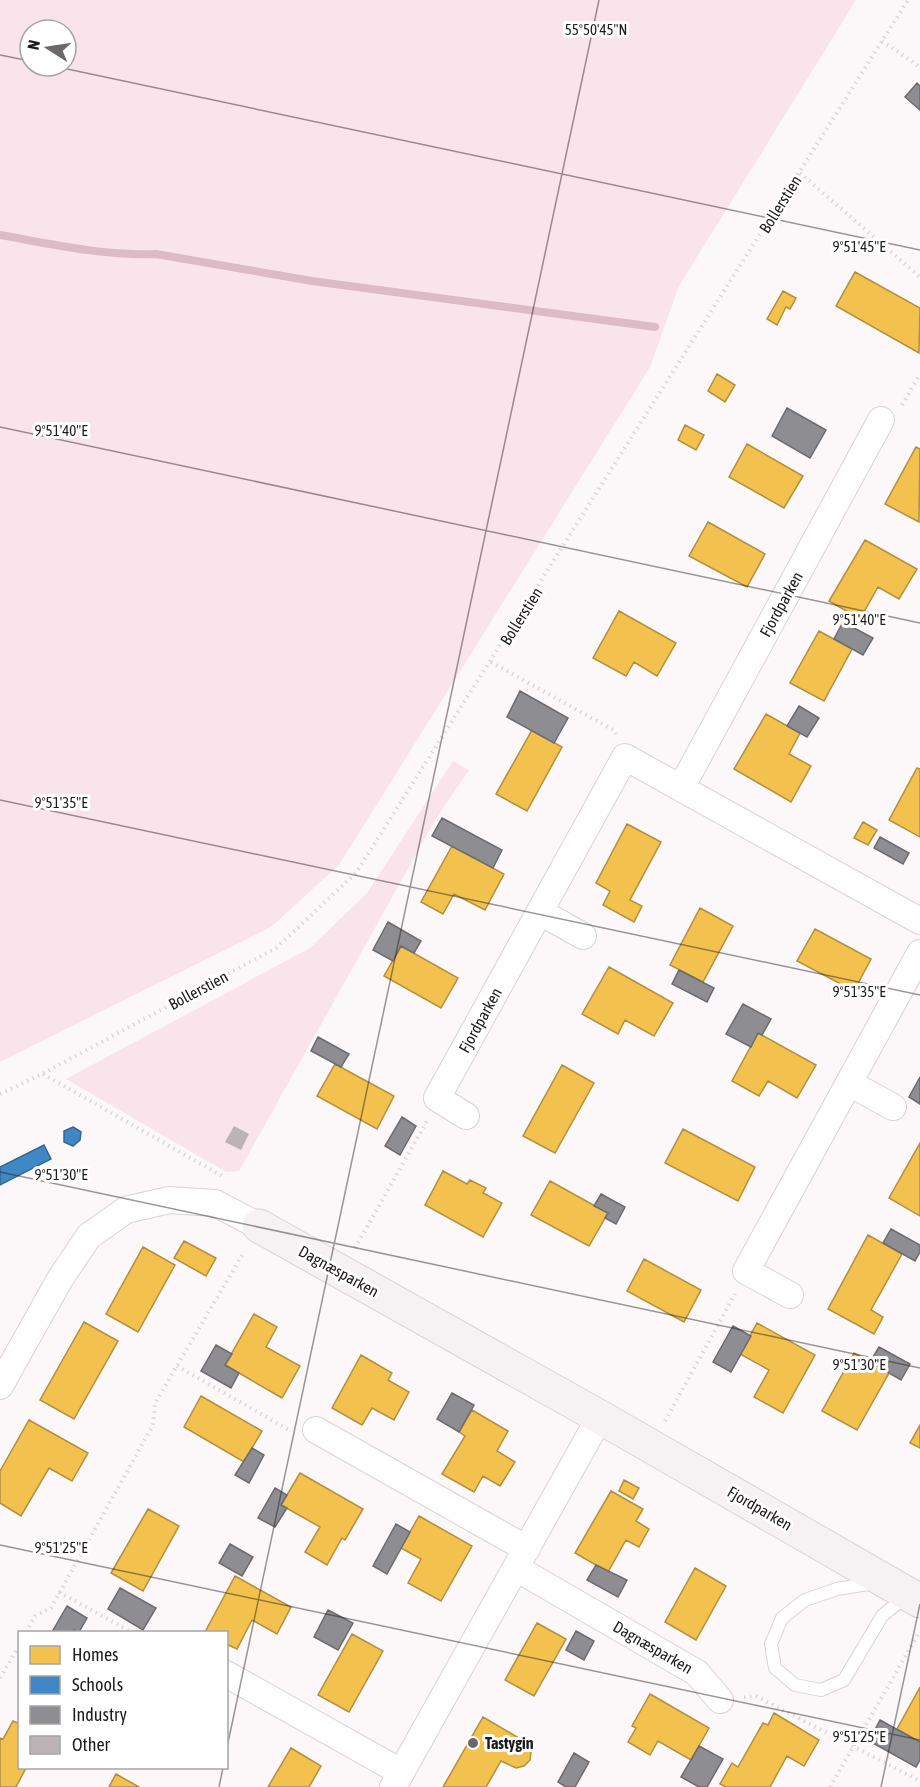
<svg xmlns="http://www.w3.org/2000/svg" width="920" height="1787" font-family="'Asap Condensed',sans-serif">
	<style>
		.green { fill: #fae4eb; fill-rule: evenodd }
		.homes { fill: #f2c14e; stroke: #b28f3f; stroke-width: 1.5 }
		.schools { fill: #3f88c5; stroke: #356792; stroke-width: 1.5 }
		.industry { fill: #8d8d92; stroke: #6c6b6f; stroke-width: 1.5 }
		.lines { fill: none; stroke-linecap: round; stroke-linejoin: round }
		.stream { stroke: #dcbbc6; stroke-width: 8 }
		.building { fill: #bdb3b6 }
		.lane-casing { stroke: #d8d4d6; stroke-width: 14 }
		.street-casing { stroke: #d8d4d6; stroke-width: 28 }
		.secondary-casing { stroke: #d8d4d6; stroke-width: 35 }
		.path { stroke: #d8d8d8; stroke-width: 4; stroke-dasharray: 1.5 4.5; stroke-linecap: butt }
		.lane { stroke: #fffefe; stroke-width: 12 }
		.street { stroke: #fffefe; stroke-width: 26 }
		.secondary { stroke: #f6f2f3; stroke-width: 33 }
		.ticks { fill: none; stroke: #1e1b1c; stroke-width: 1.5; stroke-opacity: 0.45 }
		.poi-dot { fill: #6c6869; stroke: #fff; stroke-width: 2 }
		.labels { text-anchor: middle; stroke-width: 6; stroke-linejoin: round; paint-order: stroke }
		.street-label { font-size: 16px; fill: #1e1b1c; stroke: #fff }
		.poi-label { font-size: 16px; font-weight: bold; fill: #1e1b1c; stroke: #fff; text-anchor: start }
		.ticks-label { font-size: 15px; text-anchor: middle; fill: #1e1b1c; stroke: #fff; stroke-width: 6; stroke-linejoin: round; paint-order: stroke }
	</style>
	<rect width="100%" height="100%" fill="#fcf7f9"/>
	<path class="green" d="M0 0H856L679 286 650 367 339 865 271 927 0 1062ZM30 30H66V66H30Z
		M453 761 469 770 437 817 239 1171 226 1172 66 1079 310 948 367 893Z"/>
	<path class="homes" d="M855 272 920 308 919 353 836 306Z
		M783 291 796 298 790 309 786 307 777 325 767 319Z
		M717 374 735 385 725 402 708 391Z
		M685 425 704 435 696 450 678 440Z
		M747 444 803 476 784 508 729 477Z
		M916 447 920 449 919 522 885 504Z
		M708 522 765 554 747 587 689 556Z
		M865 540 917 569 899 599 878 587 860 619 829 601Z
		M619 611 676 643 657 676 634 662 626 676 593 658Z
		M819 631 852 649 824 701 790 683Z
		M766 714 800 733 789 754 811 766 791 802 734 769Z
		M532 730 562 747 527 811 496 794Z
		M917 768 920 769V837L889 820Z
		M863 822 877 830 868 845 854 838Z
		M627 824 661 842 630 900 642 906 634 922 603 905 610 891 596 883Z
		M452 846 504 874 485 910 454 894 443 914 421 902Z
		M700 908 733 926 703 982 670 965Z
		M815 929 871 959 854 991 797 961Z
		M401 946 458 978 441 1008 384 976Z
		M609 967 673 1003 654 1036 625 1020 618 1034 582 1014Z
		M758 1033 816 1065 797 1098 768 1081 759 1096 732 1081Z
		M335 1064 394 1096 377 1129 317 1096Z
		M562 1065 594 1083 555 1153 523 1136Z
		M683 1129 755 1167 738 1201 665 1163Z
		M920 1143V1216L889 1198Z
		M443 1171 467 1184 470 1180 486 1188 483 1193 502 1203 483 1237 425 1205Z
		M550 1181 608 1213 589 1246 531 1215Z
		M868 1235 902 1254 871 1310 883 1317 874 1334 828 1309Z
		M184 1241 216 1258 206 1276 174 1258Z
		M143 1247 175 1265 138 1332 106 1314Z
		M644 1259 701 1290 684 1322 627 1291Z
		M254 1314 277 1327 266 1347 300 1366 282 1398 225 1365Z
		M84 1322 118 1341 74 1419 40 1400Z
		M757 1323 815 1355 783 1413 754 1397 769 1370 740 1354Z
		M854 1353 889 1373 857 1430 822 1411Z
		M361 1355 392 1373 388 1380 409 1392 394 1420 372 1408 362 1425 332 1408Z
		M201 1396 262 1431 244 1462 184 1427Z
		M472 1410 508 1431 497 1451 515 1462 500 1486 483 1476 474 1492 442 1474 465 1436 459 1432Z
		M29 1420 88 1453 72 1481 49 1468 21 1516 0 1503V1471Z
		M920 1425V1448L910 1443Z
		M300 1473 363 1509 345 1540 342 1538 327 1565 305 1552 320 1527 281 1505Z
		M624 1480 639 1488 633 1499 619 1491Z
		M611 1491 643 1509 636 1521 649 1529 639 1547 626 1540 608 1572 575 1553Z
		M148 1509 179 1526 143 1591 111 1573Z
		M419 1516 472 1546 441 1601 408 1583 421 1559 401 1548Z
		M695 1568 726 1586 696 1640 665 1622Z
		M235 1576 291 1607 277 1634 252 1620 237 1649 226 1644V1632H205Z
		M537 1623 566 1639 534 1696 505 1680Z
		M352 1634 383 1651 349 1712 318 1695Z
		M920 1687V1742L897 1729Z
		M650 1694 709 1728 691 1760 658 1741 650 1755 628 1742 636 1728 632 1726Z
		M774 1713 819 1740 804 1766 787 1756 770 1787H726L720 1784 732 1763 738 1767 763 1723 768 1725Z
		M483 1717 524 1741 531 1752 530 1760 524 1766 516 1768 501 1761 486 1787H443Z
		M13 1721 20 1724V1768H26L16 1787H0V1738L3 1739Z
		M291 1748 321 1766 309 1787H268Z
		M116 1774 139 1787H109Z"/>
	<path class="schools" d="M73 1127 81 1132 80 1140 73 1146 64 1142V1131Z
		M44 1145 51 1159 0 1185V1167Z"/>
	<path class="industry" d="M917 83 920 86V110L905 97Z
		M787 408 826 430 810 458 772 436Z
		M843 622 873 638 863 655 834 639Z
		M520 691 568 718 554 743 507 717Z
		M799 706 819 718 807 737 787 726Z
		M442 818 502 850 493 868 432 836Z
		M880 837 909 853 903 864 874 848Z
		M388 922 421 941 414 953 401 946 393 961 373 950Z
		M679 970 714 988 707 1002 672 984Z
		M743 1004 771 1019 762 1035 758 1033 751 1047 726 1034Z
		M318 1037 349 1054 341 1067 311 1051Z
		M920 1077V1104L909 1097Z
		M402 1117 416 1126 400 1155 385 1146Z
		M601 1194 625 1207 616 1224 605 1218 608 1213 594 1206Z
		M891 1229 920 1245V1252L915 1261 883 1243Z
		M733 1326 751 1336 731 1372 713 1362Z
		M216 1345 232 1354 225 1365 239 1373 231 1388 201 1371Z
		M879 1347 910 1364 901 1380 870 1362Z
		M452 1393 474 1405 459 1432 437 1419Z
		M252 1448 264 1455 249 1483 235 1475Z
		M275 1488 287 1495 281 1505 287 1508 275 1527 258 1518Z
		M396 1524 410 1532 387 1574 373 1566Z
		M230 1544 253 1557 242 1576 219 1563Z
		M596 1565 627 1580 618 1597 587 1580Z
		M120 1588 156 1608 143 1630 108 1609Z
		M67 1606 87 1618 79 1632 74 1630 73 1632H52Z
		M328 1610 353 1623 338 1650 314 1637Z
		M576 1631 594 1641 584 1660 566 1650Z
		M880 1720 920 1742V1760L916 1767 869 1741Z
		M699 1746 723 1759 707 1787H699L681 1777Z
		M574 1753 589 1762 575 1787H566L558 1782Z"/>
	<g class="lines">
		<path class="stream" d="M0 235C51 244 104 256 156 254L312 281 655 327"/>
	</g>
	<path class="building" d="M234 1126 249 1134 241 1150 225 1142Z"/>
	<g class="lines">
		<defs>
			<path id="lane" d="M874 1583 837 1589 805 1600 782 1618 771 1644 775 1668 795 1685 821 1690 844 1680 882 1616 906 1596"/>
			<path id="street" d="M681 788 881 420
				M540 912 583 936
				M849 1083 893 1107
				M466 1116 437 1098 625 757 920 921
				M790 1295 746 1271 920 953
				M0 1386 60 1279 89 1236 126 1210 169 1200 215 1203 259 1226
				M316 1430 527 1549
				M516 1568 697 1673 720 1700
				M226 1674 401 1772
				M393 1787 600 1417"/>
			<path id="secondary" d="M259 1226 600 1417 920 1601"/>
		</defs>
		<use href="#lane" class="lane-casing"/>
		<use href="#street" class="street-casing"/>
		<use href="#secondary" class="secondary-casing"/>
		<path class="path" d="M882 41 920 67
			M800 173 920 277
			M902 405 920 374
			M491 662 615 731 616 734
			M43 1074 222 1176
			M0 1094 42 1074 276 948 356 873 908 0
			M355 1248 427 1121
			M177 1366 291 1431
			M665 1421 735 1294
			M59 1592 131 1632
			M26 1632 35 1616 51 1608 153 1425 155 1403 244 1252
			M0 1678 20 1644
			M744 1697 756 1696 920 1781
			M830 1787 920 1631"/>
		<use href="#lane" class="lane"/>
		<use href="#street" class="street"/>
		<use href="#secondary" class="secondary"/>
	</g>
	<path class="ticks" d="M0 55 30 61M53 66 920 250M0 427 920 623M0 800 920 995M0 1172 920 1368M0 1545 920 1740M226 1752 599 0M219 1787 223 1768M881 1787 920 1604"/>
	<circle class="poi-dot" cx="473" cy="1743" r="6"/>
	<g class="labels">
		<g class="street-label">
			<text transform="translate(780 204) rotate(-58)" y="6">Bollerstien</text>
			<text transform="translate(781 604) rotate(-61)" y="6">Fjordparken</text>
			<text transform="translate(521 616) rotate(-58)" y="6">Bollerstien</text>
			<text transform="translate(198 990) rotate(-28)" y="6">Bollerstien</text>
			<text transform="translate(480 1020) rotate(-61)" y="6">Fjordparken</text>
			<text transform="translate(339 1271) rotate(29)" y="6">Dagnæsparken</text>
			<text transform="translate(760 1508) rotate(30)" y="6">Fjordparken</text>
			<text transform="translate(653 1647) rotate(30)" y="6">Dagnæsparken</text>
		</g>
		<g class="poi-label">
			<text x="485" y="1749">Tastygin</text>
		</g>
	</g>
	<g class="ticks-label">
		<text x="596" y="35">55°50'45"N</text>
		<text x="859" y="252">9°51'45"E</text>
		<text x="61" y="436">9°51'40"E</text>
		<text x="859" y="625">9°51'40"E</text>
		<text x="61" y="808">9°51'35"E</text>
		<text x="859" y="997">9°51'35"E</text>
		<text x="61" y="1180">9°51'30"E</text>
		<text x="859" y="1370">9°51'30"E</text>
		<text x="61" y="1553">9°51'25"E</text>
		<text x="859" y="1742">9°51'25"E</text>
	</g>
	<rect x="18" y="1631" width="210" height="138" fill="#ffffff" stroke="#a5a4a4" stroke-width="1.5"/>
	<rect x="30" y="1646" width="30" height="18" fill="#f2c14e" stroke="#a5a4a4" stroke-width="1.5"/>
	<text x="72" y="1661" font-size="18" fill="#1e1b1c">Homes</text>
	<rect x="30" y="1676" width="30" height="18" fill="#3f88c5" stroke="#a5a4a4" stroke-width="1.5"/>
	<text x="72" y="1691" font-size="18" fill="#1e1b1c">Schools</text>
	<rect x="30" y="1706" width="30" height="18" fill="#8d8d92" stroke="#a5a4a4" stroke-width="1.5"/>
	<text x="72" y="1721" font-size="18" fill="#1e1b1c">Industry</text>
	<rect x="30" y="1736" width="30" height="18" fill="#bdb3b6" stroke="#a5a4a4" stroke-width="1.5"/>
	<text x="72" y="1751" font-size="18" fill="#1e1b1c">Other</text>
	<g transform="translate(48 48) rotate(282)"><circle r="28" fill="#ffffff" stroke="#a5a4a4" stroke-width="1.5"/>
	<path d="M0-4.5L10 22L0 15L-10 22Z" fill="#6c6869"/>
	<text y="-9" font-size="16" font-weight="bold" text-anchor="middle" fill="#1e1b1c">N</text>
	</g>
</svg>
